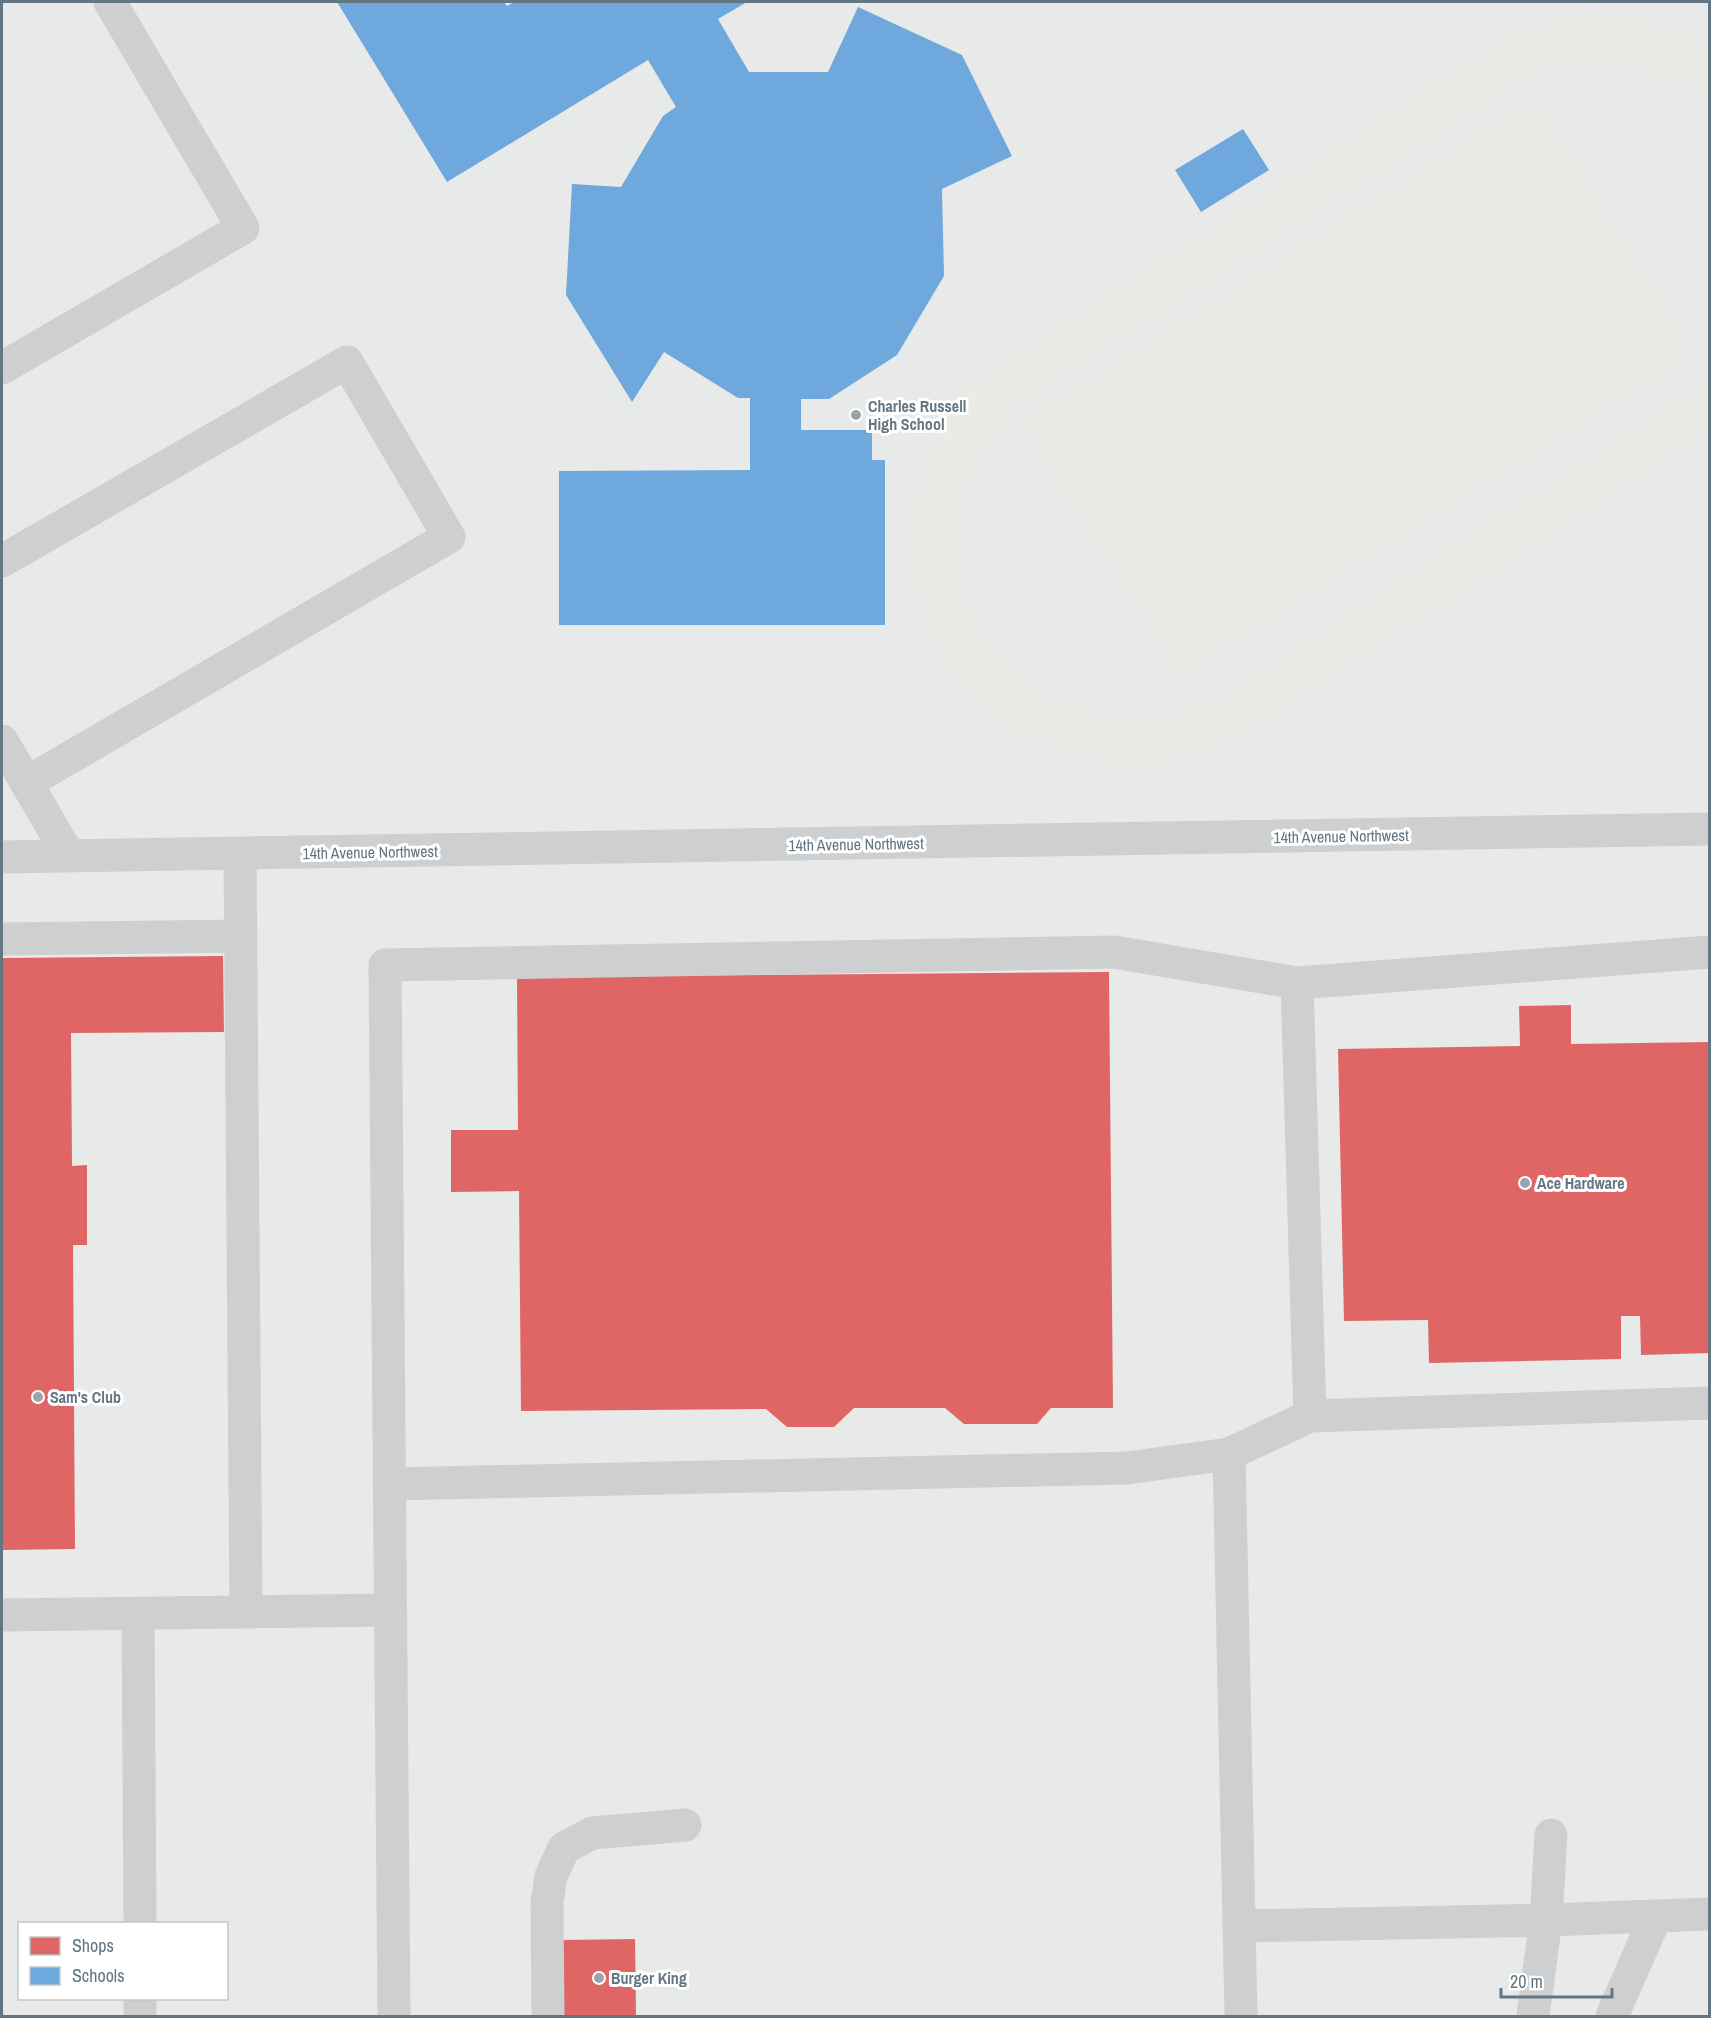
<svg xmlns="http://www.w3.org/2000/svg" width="1711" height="2018" font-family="'Archivo Narrow',sans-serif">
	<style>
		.built { fill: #e8e9e9; fill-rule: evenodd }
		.green { fill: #e8ebe6 }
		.shops { fill: #e06666 }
		.schools { fill: #6fa8dc }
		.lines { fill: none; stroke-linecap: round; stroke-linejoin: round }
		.minor { stroke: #cecfd0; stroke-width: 33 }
		.poi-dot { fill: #99a4ac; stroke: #fff; stroke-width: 2 }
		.labels { text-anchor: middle; stroke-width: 6; stroke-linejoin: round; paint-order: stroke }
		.poi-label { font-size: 16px; font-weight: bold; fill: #657683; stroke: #fff; text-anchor: start }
		.street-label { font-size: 16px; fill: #657683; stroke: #fff }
	</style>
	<rect width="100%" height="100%" fill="#f9f9f9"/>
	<path class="built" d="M2 2H1709V2016H2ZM20 1924H226V1998H20Z"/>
	<path class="green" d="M1595 13 1671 24 1709 44V104L1692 89 1641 68 1585 63 1531 76 1020 404 982 448 961 501 957 559 972 615 1005 662 1051 697 1106 716H1163L1218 698 1709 377V433L1236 740 1164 764 1088 762 1017 734 960 685 922 619 910 545 922 470 940 425 967 385 1519 28Z
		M1535 98 1696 353 1180 676 1019 421Z"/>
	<path class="shops" d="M223 956 224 1032 71 1033 72 1166 87 1165V1245H73L75 1549 2 1550V958Z
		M1109 972 1113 1408H1051L1037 1424H964L945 1408H854L834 1427H787L766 1409 521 1411 519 1191 451 1192V1130H518L517 977Z
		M1571 1005V1044L1710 1042V1353L1641 1355 1640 1316H1621V1359L1429 1363 1428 1320 1344 1321 1338 1049 1520 1046 1519 1006Z
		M635 1939 636 2016H564L562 1940Z"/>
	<path class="schools" d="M337 2H504L507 6 514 2H747L718 19 749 72H828L858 7 962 55 1012 156 942 189 944 276 897 355 829 399H801V430H872V460H885V625H559V471L750 470V398H738L664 352 632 402 566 295 572 184 621 187 663 116 676 107 648 60 447 182Z
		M1243 129 1269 170 1201 212 1175 170Z"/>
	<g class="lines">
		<path class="minor" d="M2 368 243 228 110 2
			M2 561 347 362 449 537 26 783
			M2 741 69 856
			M240 854 246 1612
			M2 857 1710 829
			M2 939 241 936
			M1297 983 1710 952
			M1229 1454 1241 2016
			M389 1484 1127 1468 1229 1454 1310 1416 1710 1403
			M138 1613 140 1924
			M2 1615 390 1610
			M1239 1926 1546 1920 1710 1914
			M140 1998V2016
			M394 2016 385 965 1114 952 1297 983 1310 1416
			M548 2016 547 1902 551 1876 564 1848 592 1833 685 1825
			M1533 2016 1546 1920 1551 1835
			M1612 2016 1656 1916"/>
	</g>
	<g class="poi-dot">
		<circle cx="856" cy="415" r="6"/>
		<circle cx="1525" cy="1183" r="6"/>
		<circle cx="38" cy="1397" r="6"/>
		<circle cx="599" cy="1978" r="6"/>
	</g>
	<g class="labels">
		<g class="poi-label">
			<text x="868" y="412">Charles Russell<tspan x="868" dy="18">High School</tspan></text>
			<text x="1537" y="1189">Ace Hardware</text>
			<text x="50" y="1403">Sam's Club</text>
			<text x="611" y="1984">Burger King</text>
		</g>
		<g class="street-label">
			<text transform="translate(1341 836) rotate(-1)" y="6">14th Avenue Northwest</text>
			<text transform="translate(856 844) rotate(-1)" y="6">14th Avenue Northwest</text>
			<text transform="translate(370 852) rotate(-1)" y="6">14th Avenue Northwest</text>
		</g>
	</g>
	<rect width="1711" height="2018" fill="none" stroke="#657683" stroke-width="6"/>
	<rect x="18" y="1922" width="210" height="78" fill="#ffffff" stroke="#c1c8cd" stroke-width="1.5"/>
	<rect x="30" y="1937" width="30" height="18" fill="#e06666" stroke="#c1c8cd" stroke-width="1.5"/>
	<text x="72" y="1952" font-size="18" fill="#657683">Shops</text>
	<rect x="30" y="1967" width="30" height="18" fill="#6fa8dc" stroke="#c1c8cd" stroke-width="1.5"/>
	<text x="72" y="1982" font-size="18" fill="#657683">Schools</text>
	<path d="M1501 1988v9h111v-9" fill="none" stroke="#657683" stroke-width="3"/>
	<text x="1510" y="1988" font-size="18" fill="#657683" stroke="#ffffff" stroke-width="4.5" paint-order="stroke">20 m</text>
</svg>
